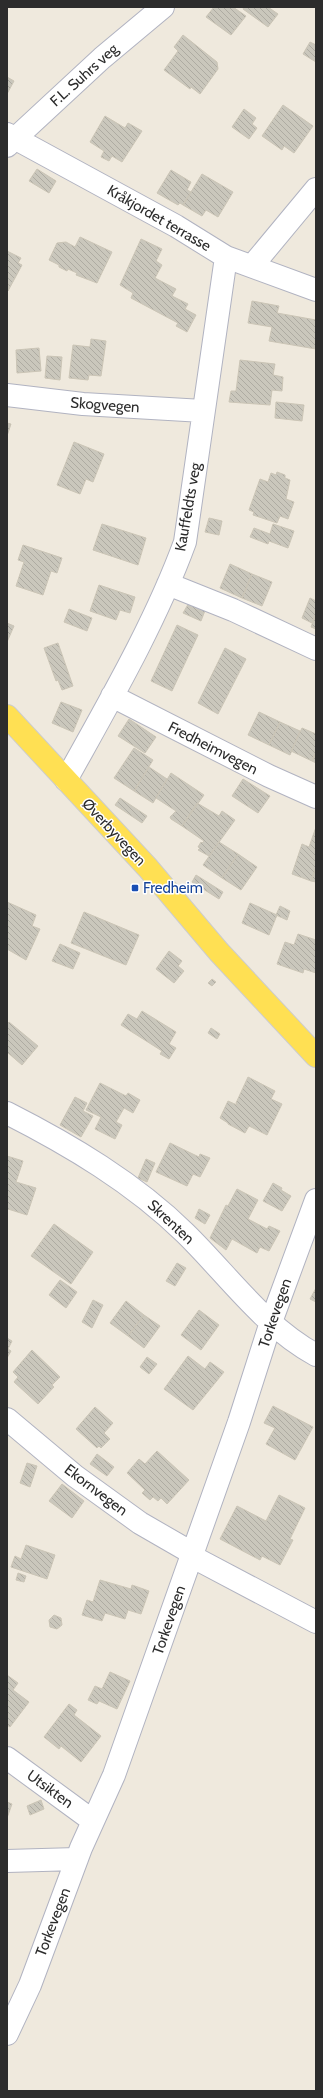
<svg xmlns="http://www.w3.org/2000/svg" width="323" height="2098" font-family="Cabin,sans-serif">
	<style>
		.building { fill: url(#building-back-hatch); stroke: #cbc5b6 }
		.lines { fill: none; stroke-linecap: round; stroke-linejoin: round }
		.minor-casing { stroke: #b1b3c1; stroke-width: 24 }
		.major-casing { stroke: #ccc; stroke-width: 24 }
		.minor { stroke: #fff; stroke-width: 22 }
		.major { stroke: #ffe053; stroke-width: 22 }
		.transit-dot { fill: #1a4fb4; stroke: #fff; stroke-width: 1.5 }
		.labels { text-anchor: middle; stroke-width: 3; stroke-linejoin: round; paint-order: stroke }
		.street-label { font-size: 15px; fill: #2c2c2c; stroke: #fff }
		.transit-label { font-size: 15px; fill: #164399; stroke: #fff; text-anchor: start }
	</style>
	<defs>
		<pattern id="building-back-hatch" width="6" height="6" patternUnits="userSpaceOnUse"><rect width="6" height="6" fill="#cac7bc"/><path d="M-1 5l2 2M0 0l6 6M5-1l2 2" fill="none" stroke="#aeaba2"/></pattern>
	</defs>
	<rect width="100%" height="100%" fill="#efe9dd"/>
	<path class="building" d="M214 7H233L246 16 231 35 206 17Z
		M244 7H268L278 14 268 27 243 9Z
		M183 35 217 62 218 69 200 94 191 87 190 89 164 70 178 51 174 47Z
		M310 42 316 45V62L303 54Z
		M7 77 14 81 7 94Z
		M283 105 313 126 294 153 284 146 282 150 262 136Z
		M244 109 256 118 252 124 257 128 249 139 232 127Z
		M105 116 125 128 128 123 142 131 122 162 112 156 109 161 101 157 104 151 90 142Z
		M37 169 56 181 49 193 29 181Z
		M171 170 191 182 187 190 191 192 183 205 180 203 178 205 157 193Z
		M202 174 233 192 218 217 206 210 202 216 183 205Z
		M80 237 112 252 97 283 76 275 77 273 68 269 67 271 59 267V265L49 260 57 243 66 242 75 247Z
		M141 239 162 249 156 261 162 265 155 278 176 289 172 296 188 304 185 309 196 315 187 332 176 326 178 323 131 298 133 293 120 285Z
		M7 251 21 258 18 263 22 265 8 291Z
		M252 301 279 306 277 313 316 320V349L269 341 272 327 248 323Z
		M91 339 106 341 101 376 89 375 88 380 69 378 73 345 90 347Z
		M39 348 41 371 17 373 16 350Z
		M47 356 62 357 60 380 45 378Z
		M240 360 275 364 273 375 283 377 282 391 272 390 270 405 229 402 231 391H236Z
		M276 402 304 405 302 421 275 418Z
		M7 423 11 424 7 436Z
		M74 442 104 454 93 482 86 479 80 494 57 485Z
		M277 472 285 475V478L290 480 286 499 294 502 288 519 280 516 277 523 253 515 254 512 249 510 260 479 268 482 271 473 276 475Z
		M209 518 222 521 219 535 205 532Z
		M102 524 146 538 138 565 93 550Z
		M273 524 294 531 288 548 269 541 268 544 250 537 254 528 270 534Z
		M23 545 62 558 57 573 51 571 43 595 16 586 24 562 18 560Z
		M230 564 252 574 242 598 220 588Z
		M252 574 272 582 262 606 242 598Z
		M99 585 135 597 130 613 120 610 116 620 90 611Z
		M310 598 316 601V614L312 623 302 618Z
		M190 601 206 608 201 621 183 613Z
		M69 609 92 618 87 631 64 622Z
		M316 614V629L311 627Z
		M7 623 14 626 7 642Z
		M177 625 198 635 172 691 151 681Z
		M58 643 73 686 62 690 58 680 56 681 44 648Z
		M225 648 246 659 218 714 198 703Z
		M61 702 82 710 73 732 52 723Z
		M259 712 280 722 269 745 248 735Z
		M129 719 156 737 145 753 118 736Z
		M280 722 300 731 290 755 269 745Z
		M302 728 316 734V752L312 761 291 751Z
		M134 748 153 760 134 791 114 778Z
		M316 752V763L312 761Z
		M149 767 167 779 153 803 134 791Z
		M171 773 204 795 182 826 171 819 170 817 176 811 156 798Z
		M243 779 270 796 258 813 232 796Z
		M120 798 147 816 142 823 115 805Z
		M197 803 219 816 222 811 235 820 209 856 198 850 200 848 198 847 201 842 202 843 204 841 182 826Z
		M316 827V867L311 881 292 874 302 844 309 847Z
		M219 842 238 854 222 878 203 865Z
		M238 854 257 867 241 890 222 878Z
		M316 867V882L311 881Z
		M196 875 223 892 219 899 192 882Z
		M7 902 36 915 32 926 40 929 26 960 7 949Z
		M250 903 277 915 269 935 242 923Z
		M280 906 290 911 287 920 276 915Z
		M84 912 139 935 126 965 71 943Z
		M298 934 316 940V973L304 969 303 973 277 964 285 942 294 945Z
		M60 944 80 953 73 969 52 961Z
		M169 951 182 961 178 966 184 971 174 983 156 969Z
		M212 979 216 982 212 986 208 983Z
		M142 1011 176 1032 169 1044 176 1048 169 1059 160 1054 162 1051 121 1025 128 1014 137 1019Z
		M9 1022 38 1046 22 1065 7 1052V1024Z
		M211 1028 220 1034 217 1039 208 1033Z
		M248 1077 275 1091 271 1099 282 1104 267 1135 249 1126 245 1133 228 1124V1123L220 1118 228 1101 237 1105 236 1103Z
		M100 1083 126 1096 128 1093 140 1100 133 1113 124 1108 116 1122 122 1125 115 1139 95 1129 101 1117 86 1110Z
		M75 1097 87 1103 83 1111 93 1116 81 1137 60 1125Z
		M170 1143 199 1157 200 1154 210 1158 200 1177 193 1174 187 1186 156 1172Z
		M7 1156 23 1161 16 1182 36 1188 27 1215 8 1209 7 1212Z
		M146 1159 155 1163 147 1182 138 1178Z
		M273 1183 282 1188 281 1190 291 1196 282 1211 263 1201Z
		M237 1189 258 1200 248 1219 267 1229 269 1226 280 1231 269 1251 260 1247 257 1253 232 1239 226 1250 210 1238 226 1205 228 1206Z
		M199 1209 210 1215 205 1224 195 1218Z
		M54 1224 93 1252 71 1284 31 1256Z
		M177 1263 186 1268 175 1286 166 1281Z
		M60 1280 77 1292 66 1308 49 1295Z
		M316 1288V1302L310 1299Z
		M93 1300 103 1305 92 1328 82 1322Z
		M126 1301 144 1315 128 1336 110 1323Z
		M199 1310 219 1325 201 1350 181 1335Z
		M144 1315 160 1326 144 1348 128 1336Z
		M7 1338 12 1341 8 1349 11 1351 7 1358Z
		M32 1350 60 1377 52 1385 54 1387 38 1404 14 1382 18 1377 13 1372Z
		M188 1356 205 1369 210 1362 224 1372 193 1410 164 1389Z
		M147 1357 157 1364 149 1374 140 1367Z
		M273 1406 313 1427 295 1460 266 1444 275 1428 264 1423Z
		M95 1407 113 1423 104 1433 110 1439 101 1448 99 1446 97 1448 76 1429Z
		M157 1451 189 1480 167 1504 161 1498 158 1501 153 1497 150 1500 142 1493 145 1490 127 1473 139 1459 145 1464Z
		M97 1454 114 1467 107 1476 90 1464Z
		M27 1463 37 1466 30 1487 20 1483Z
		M62 1484 84 1501 72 1518 49 1501Z
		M279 1495 305 1508 290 1539 293 1540 280 1565 262 1556 260 1560 220 1539 237 1506 266 1521Z
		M26 1545 55 1555 47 1579 11 1567 15 1556 21 1559Z
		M18 1573 26 1576 24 1582 16 1580Z
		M100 1580 131 1589 132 1585 149 1591 141 1614 128 1610 125 1619 105 1613 102 1621 82 1615 87 1600 93 1602Z
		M54 1615 61 1618 62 1625 57 1629 50 1627 49 1620Z
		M110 1672 130 1681 117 1709 99 1701 97 1704 88 1700 95 1686 102 1689Z
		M7 1675 18 1683 13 1690 29 1702 10 1727 7 1725Z
		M69 1704 77 1710 74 1715 101 1736 81 1762 61 1746 59 1749 44 1737Z
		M41 1800 44 1809 30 1815 27 1806Z
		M7 1802 12 1804 7 1818Z"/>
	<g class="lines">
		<defs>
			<path id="minor" d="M7 134 176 226 226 257 316 290
				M7 146 102 58 163 7
				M252 266 316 189
				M7 395 83 404 203 411
				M168 584 233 610 316 649
				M112 696 269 776 316 797
				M66 780C108 704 155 624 185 542L226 257
				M7 1113C70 1145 134 1183 185 1233 228 1275 263 1326 316 1355
				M7 1419 75 1476 140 1523 192 1553
				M191 1556 316 1622
				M7 1758 93 1821
				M7 1861 77 1859
				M7 2034 30 1985 81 1848 114 1775 239 1422 271 1322 316 1200"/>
			<path id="major" d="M7 716 148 868 219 952 316 1056"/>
		</defs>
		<use href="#minor" class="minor-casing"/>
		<use href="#major" class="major-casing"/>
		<use href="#minor" class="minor"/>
		<use href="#major" class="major"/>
	</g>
	<rect class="transit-dot" x="131" y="884" width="8" height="8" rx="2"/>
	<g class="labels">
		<g class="street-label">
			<text transform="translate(84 75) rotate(-42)" y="5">F.L. Suhrs veg</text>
			<text transform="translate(159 218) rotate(30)" y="5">Kråkjordet terrasse</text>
			<text transform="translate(105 405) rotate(4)" y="5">Skogvegen</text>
			<text transform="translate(188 507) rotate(-80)" y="5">Kauffeldts veg</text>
			<text transform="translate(213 748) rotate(27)" y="5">Fredheimvegen</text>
			<text transform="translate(114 832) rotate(47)" y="5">Øverbyvegen</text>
			<text transform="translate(171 1222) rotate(43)" y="5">Skrenten</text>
			<text transform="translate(275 1313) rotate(-71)" y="5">Torkevegen</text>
			<text transform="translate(96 1490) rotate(37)" y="5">Ekornvegen</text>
			<text transform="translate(169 1620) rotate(-71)" y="5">Torkevegen</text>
			<text transform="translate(50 1789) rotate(36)" y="5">Utsikten</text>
			<text transform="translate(53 1922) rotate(-69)" y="5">Torkevegen</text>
		</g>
		<g class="transit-label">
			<text x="143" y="893">Fredheim</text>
		</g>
	</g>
	<rect width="323" height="2098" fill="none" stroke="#2c2c2c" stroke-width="16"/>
</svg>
